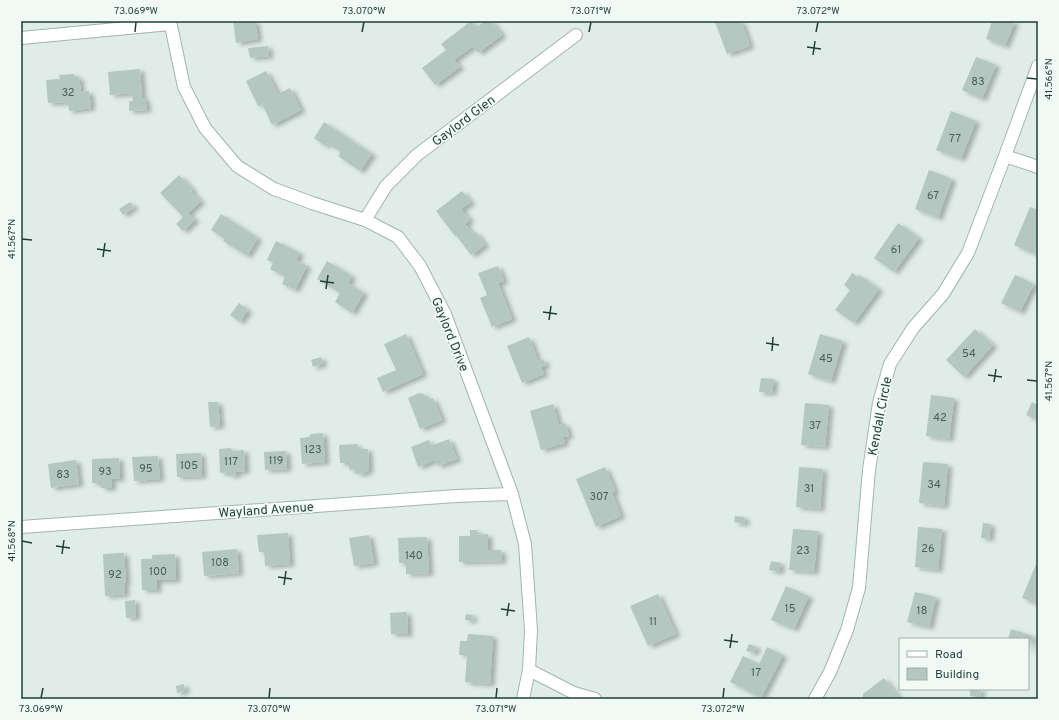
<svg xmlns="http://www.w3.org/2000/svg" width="1059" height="720" font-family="Overpass,sans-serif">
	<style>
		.building { fill: #b5c7c1; filter: url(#shadow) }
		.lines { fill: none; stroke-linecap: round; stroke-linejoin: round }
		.street-casing { stroke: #a2b5af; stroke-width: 14 }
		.street { stroke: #fff; stroke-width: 12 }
		.ticks { fill: none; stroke: #1f3f38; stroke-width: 1.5 }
		.labels { text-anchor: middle; stroke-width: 3.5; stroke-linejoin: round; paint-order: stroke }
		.number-label { font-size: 11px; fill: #44615a }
		.street-label { font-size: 13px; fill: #1f3f38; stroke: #f1f9f5 }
		.neatline { fill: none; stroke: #1f3f38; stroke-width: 1.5 }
		.ticks-label { font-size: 10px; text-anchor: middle; fill: #1f3f38 }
	</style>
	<defs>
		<filter id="shadow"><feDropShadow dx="4.5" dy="2.5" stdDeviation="2" flood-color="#0004"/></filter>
	</defs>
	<rect width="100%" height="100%" fill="#e0ece7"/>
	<path class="building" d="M233 21H255L258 39 236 43Z
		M471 21 477 27 485 21H491L502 35 478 53 473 46 454 60 460 67 435 85 422 68 446 50 441 44Z
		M718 21H741L750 46 727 54 715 22Z
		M992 21H1015L1005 46 986 39Z
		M268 46 269 56 250 58 248 48Z
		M976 57 996 65 982 99 962 90Z
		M140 69 142 98H145L147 110 129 111V101H133L132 93 110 95 108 72Z
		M266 71 278 94 290 88 301 110 272 125 262 104 258 106 246 81Z
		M74 74 75 77H79L81 92 89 91 91 108 69 111 68 102 48 103 46 80 60 79 59 75Z
		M951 111 976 121 961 159 936 150Z
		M324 122 372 154 360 171 338 156 341 152 327 143 325 146 314 138Z
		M929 170 952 179 938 218 915 209Z
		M179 175 193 190 191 191 201 201 188 213 195 220 183 231 176 224 183 217 160 193Z
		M462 191 471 202 461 209 470 220 465 224 473 234 476 232 485 245 471 255 456 235 455 236 436 211Z
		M130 202 134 207 123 215 119 209Z
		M1030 207 1038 210 1037 255 1014 245Z
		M221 214 258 238 247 256 223 241 225 239 211 230Z
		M898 223 919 238 894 272 874 258Z
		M276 241 300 253 296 260 307 266 295 290 282 284 285 277 270 269 273 263 267 260Z
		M327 261 352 276 348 283 364 293 352 313 335 302 340 293 317 279Z
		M498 266 504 281 498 283 512 319 492 327 480 298 487 295 478 273Z
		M852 273 858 277 859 275 879 289 854 323 835 310 850 290 844 285Z
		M1015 275 1034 284 1020 312 1001 303Z
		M239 303 248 310 240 322 230 315Z
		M975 329 993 345 964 377 946 360Z
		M406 334 423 374 383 392 377 378 396 370 384 344Z
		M820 334 843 341 831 381 808 374Z
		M529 337 538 361 543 359 546 365 541 367 544 374 522 383 507 346Z
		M321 357 323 364 313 367 311 360Z
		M761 378 774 379 772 393 759 392Z
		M419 393 424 394 427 400 433 398 442 420 420 429 408 398Z
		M931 395 954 398 949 439 926 436Z
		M208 402H218L220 426 210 427Z
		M1032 402 1038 405V420L1026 415Z
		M805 403 829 405 825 447 801 445Z
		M553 404 559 425 565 423 569 436 563 437 565 443 541 450 530 411Z
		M323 433 325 462 302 464 300 438 309 437 311 434Z
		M449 439 457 459 438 466 435 460 418 467 411 447 429 440 431 446Z
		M357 444 358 449H368L369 470 364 473 356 474V469L349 470V463H340L339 445Z
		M231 448 232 451 244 450 245 471 236 472V475L229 476V472L220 473 219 449Z
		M286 451 287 469 265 470 264 452Z
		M201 453 202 476 177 477 176 454Z
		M158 456 160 479 134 481 132 457Z
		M119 458 120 479H111L112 488H101V483H92V459Z
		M76 460 79 484 51 488 48 464Z
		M924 462 948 464 944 506 919 503 923 463Z
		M605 467 615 491 612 493 621 516 596 527 576 479Z
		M799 467 823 469 820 509 796 507Z
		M735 516 745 517 744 524 734 522Z
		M983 523 991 524 989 539 981 538Z
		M918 527 942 529 938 570 915 567Z
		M793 529 818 531 814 572 789 570Z
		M470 530H477V535L488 534V550H501L502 561 459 562V536H470Z
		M288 533 290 564 265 566 264 552H259L257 535Z
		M369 535 374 563 354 566 349 538Z
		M427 537 429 573 406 574V563H399L398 538Z
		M237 549 239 573 204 576 202 552Z
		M124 553 126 582 124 583 125 594 105 596 103 554Z
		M175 554 176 580H157V590H142L141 559H152V555Z
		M771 561 781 563 779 572 769 570Z
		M1036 564 1038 565V605L1022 598Z
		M786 586 809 596 794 629 771 620Z
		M915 592 936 597 929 627 907 622Z
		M658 594 676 634 648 646 630 606Z
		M135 600 136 617 126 618 125 601Z
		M406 612 407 613 408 634H391L390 613Z
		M466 614 473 615 472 621 465 620Z
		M1011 629 1033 636 1028 652V639H1008Z
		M468 634 493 636 490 684 465 682 467 655H459L460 641H467Z
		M749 644 757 647 754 653 746 651Z
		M767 647 783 655 761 698 730 682 743 656 759 664Z
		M884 678 900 699H864L863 697V694Z
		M184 684 185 691 177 693 176 686Z
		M970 689H981L980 697 970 696Z"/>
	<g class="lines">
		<defs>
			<path id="street" d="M170 21 184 87 205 128 237 166 274 189 312 203 365 220 398 237 420 266 445 314 512 494 525 544 531 630 529 670 523 699
				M21 38 170 24
				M1005 156 1038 167
				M365 220 386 186 417 155 576 35
				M21 527 456 496 512 494
				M529 670 574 693 595 699
				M815 699 830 672 847 630 859 588 869 470 879 403 890 364 913 328 943 294 968 253 1005 156 1038 66"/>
		</defs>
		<use href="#street" class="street-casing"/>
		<use href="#street" class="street"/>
	</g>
	<path class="ticks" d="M135 32 136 22M362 32 364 22M589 32 591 22M816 32 818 22M807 47 821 49M813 55 815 41M1027 78 1037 79M22 239 32 240M97 249 111 251M103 257 105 243M320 281 334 283M326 289 328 275M543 312 557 314M549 320 551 306M766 343 779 345M772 351 773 337M988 375 1002 377M1027 380 1037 381M994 382 996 369M22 541 32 543M56 546 70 548M62 554 64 540M278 577 292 579M284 585 286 571M501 609 515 611M507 616 509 603M724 640 738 642M730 648 732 634M41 698 43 688M269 698 270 688M496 698 497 688M723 698 724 688"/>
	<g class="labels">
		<g class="number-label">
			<text x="978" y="85">83</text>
			<text x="68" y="96">32</text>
			<text x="955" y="142">77</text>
			<text x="933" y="199">67</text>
			<text x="896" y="253">61</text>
			<text x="969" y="357">54</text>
			<text x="826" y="362">45</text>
			<text x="940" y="421">42</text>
			<text x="815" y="429">37</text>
			<text x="313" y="453">123</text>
			<text x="276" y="464">119</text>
			<text x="231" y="465">117</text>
			<text x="189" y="469">105</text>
			<text x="146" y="472">95</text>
			<text x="105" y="475">93</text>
			<text x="63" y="478">83</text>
			<text x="934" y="488">34</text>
			<text x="809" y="492">31</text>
			<text x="599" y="500">307</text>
			<text x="928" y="552">26</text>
			<text x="803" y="554">23</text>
			<text x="414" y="559">140</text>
			<text x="220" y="566">108</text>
			<text x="158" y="575">100</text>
			<text x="115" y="578">92</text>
			<text x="790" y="612">15</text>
			<text x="922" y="614">18</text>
			<text x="653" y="625">11</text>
			<text x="756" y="676">17</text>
		</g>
		<g class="street-label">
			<text transform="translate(463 120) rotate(-37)" y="5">Gaylord Glen</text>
			<text transform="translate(451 334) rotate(68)" y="5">Gaylord Drive</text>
			<text transform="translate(879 416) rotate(-79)" y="5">Kendall Circle</text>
			<text transform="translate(266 509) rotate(-4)" y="5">Wayland Avenue</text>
		</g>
	</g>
	<rect width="1059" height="720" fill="none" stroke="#f1f9f5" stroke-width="44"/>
	<rect x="899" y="638" width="130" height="52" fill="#f1f9f5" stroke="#9dafa9"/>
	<rect x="907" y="651" width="20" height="6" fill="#ffffff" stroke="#9dafa9"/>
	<text x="935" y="658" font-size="12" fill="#1f3f38">Road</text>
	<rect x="907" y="668" width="20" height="12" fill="#b5c7c1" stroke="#9dafa9"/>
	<text x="935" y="678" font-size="12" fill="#1f3f38">Building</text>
	<rect x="22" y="22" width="1015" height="676" class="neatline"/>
	<g class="ticks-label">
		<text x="136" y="14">73.069°W</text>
		<text x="364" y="14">73.070°W</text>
		<text x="591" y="14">73.071°W</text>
		<text x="818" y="14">73.072°W</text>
		<text transform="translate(1048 79) rotate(-90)" y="4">41.566°N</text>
		<text transform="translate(11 239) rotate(-90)" y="4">41.567°N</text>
		<text transform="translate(1048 381) rotate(-90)" y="4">41.567°N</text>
		<text transform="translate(11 541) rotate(-90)" y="4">41.568°N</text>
		<text x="41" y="712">73.069°W</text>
		<text x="269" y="712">73.070°W</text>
		<text x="496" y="712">73.071°W</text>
		<text x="723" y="712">73.072°W</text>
	</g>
</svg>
